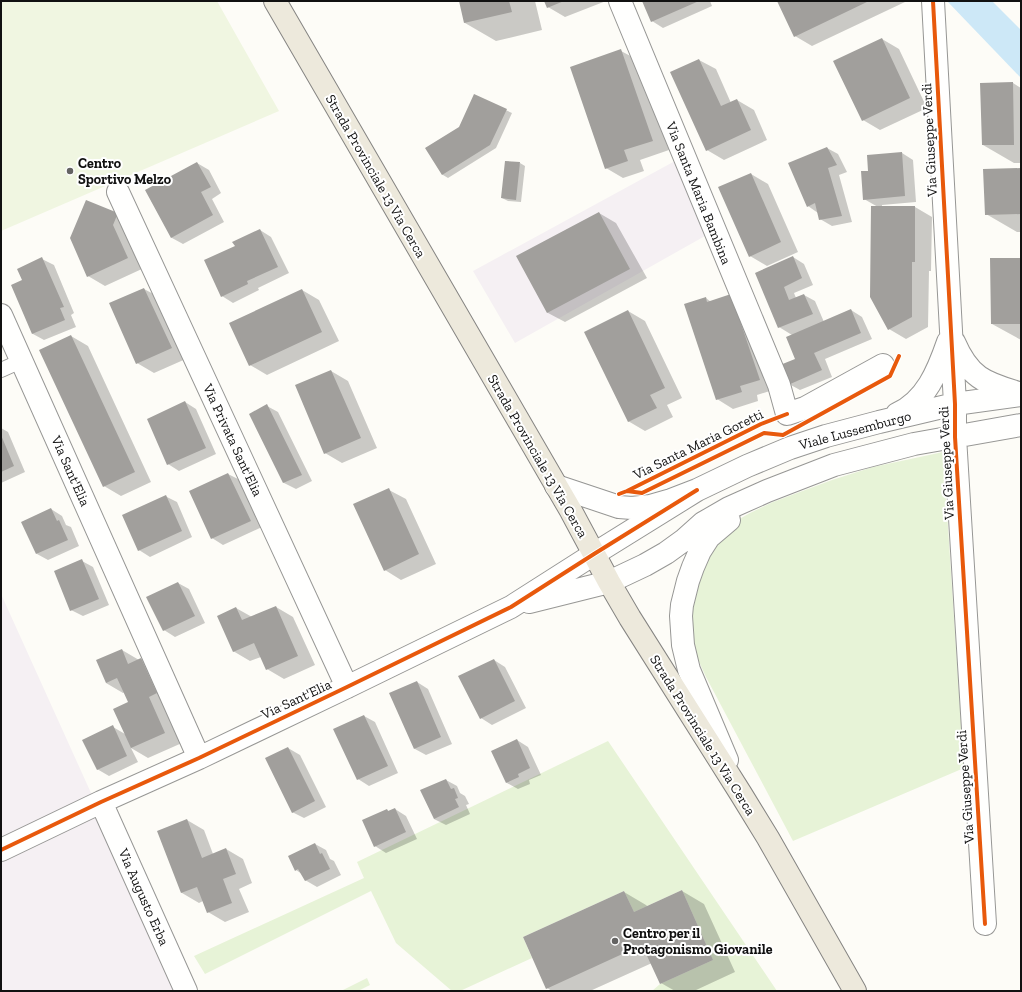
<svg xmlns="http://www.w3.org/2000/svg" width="1022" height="992" font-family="'Zilla Slab',serif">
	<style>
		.industrial { fill: #f5f0f3 }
		.green { fill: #e7f3d7 }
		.pitch { fill: #f0f6e1 }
		.water { fill: #cde8f7 }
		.shadow { fill: #0003 }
		.building { fill: #a19f9c }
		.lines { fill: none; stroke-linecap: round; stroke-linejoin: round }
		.service-casing { stroke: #979795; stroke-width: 16 }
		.minor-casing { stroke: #979795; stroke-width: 24 }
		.primary-casing { stroke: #858482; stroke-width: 24 }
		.service { stroke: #fffffe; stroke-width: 14 }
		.minor { stroke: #fffffe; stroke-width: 22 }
		.primary { stroke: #ede9dc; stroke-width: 22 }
		.cycleway-casing { stroke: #fff; stroke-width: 6 }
		.cycleway { stroke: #e8590c; stroke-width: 4 }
		.poi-dot { fill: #646362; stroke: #fff; stroke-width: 1.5 }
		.labels { text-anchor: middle; stroke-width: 4; stroke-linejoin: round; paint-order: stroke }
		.street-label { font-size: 14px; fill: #111; stroke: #fff }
		.poi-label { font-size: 14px; font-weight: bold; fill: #111; stroke: #fff; text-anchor: start }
	</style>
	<rect width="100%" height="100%" fill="#fdfcf7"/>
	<path class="industrial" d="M675 161 705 236 515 343 473 271Z
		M1 594 96 804 178 991H1Z"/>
	<path class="green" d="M943 452 964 768 793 841 706 677 696 655 689 626 697 571 734 522 750 513 773 502 832 480 873 467Z
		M608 741 777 991H652L660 984 713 960 682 890 634 912 624 891 523 937 532 958 460 991H452L396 943 371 891 205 974 194 956 364 878 357 862Z
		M367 978 370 985 358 991H341Z"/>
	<path class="pitch" d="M1 1H217L279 111 1 231Z"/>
	<path class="water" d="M947 1H992L1021 30V78Z"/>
	<path class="shadow" d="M460 1H535L542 30 496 41 465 23Z
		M545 1H606L565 17 548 7Z
		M643 1H710L712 6 663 28 652 21Z
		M778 1H904L905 2 812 46 795 36Z
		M882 39 899 49 927 108 880 130 863 120Z
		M621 51 638 60 669 150 640 160 644 171 623 178 606 168Z
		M699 60 716 69 731 103 737 100 754 110 767 140 724 160 707 150Z
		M1013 83 1021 88V163H1014L983 145Z
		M475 96 512 113 496 148 448 178 443 175 426 148 460 128Z
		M827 148 838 154 847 172 839 175 852 222 832 226 820 219 818 213 808 206Z
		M902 153 913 160 916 202 882 205V207H915L932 217 931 271H929L928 327 906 339 889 329 878 207 864 199 869 172Z
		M197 163 209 170 221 193 212 199 224 222 183 244 172 238 146 191Z
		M520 163 525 166 521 202 508 201 502 198Z
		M1021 169V232H1017L986 214Z
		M751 174 768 184 798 252 767 266 750 256Z
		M599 213 616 223 647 278 565 322 548 313 518 257Z
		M117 214 144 268 105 286 88 276Z
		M260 230 271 237 289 273 258 288 259 290 233 303 222 296 236 246Z
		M793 257 804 264 813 285 794 293 796 298 804 295 815 301 824 322 851 310 862 317 872 339 825 359 832 377 800 390 789 384 797 359 792 335 779 327 756 273Z
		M42 259 54 265 74 313 71 315 76 327 44 340 33 334 12 285 23 281Z
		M1021 259V340L992 324Z
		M144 289 161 298 188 358 154 373 137 363Z
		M302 290 319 300 339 341 267 375 250 365Z
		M731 295 776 389 757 395 758 401 733 409 717 399 706 298 711 302Z
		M628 311 645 321 682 398 667 405 673 417 645 431 628 421Z
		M71 336 88 346 151 482 121 496 104 486Z
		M331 371 348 381 377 448 342 463 325 453Z
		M185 402 196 409 216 454 179 471 168 464Z
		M267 406 278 412 312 481 296 489 284 483 250 414Z
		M1 428 8 432 25 472 1 483Z
		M228 474 240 480 262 527 223 545 212 538Z
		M389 490 406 499 436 564 401 580 385 570Z
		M165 496 177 502 192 537 150 557 139 550Z
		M51 509 62 516 66 525 71 527 79 546 48 560 37 554Z
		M82 561 93 567 109 605 83 616 71 610Z
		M178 583 189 589 205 623 175 637 164 630Z
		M276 607 293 617 315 665 284 679 267 669 261 657 250 661 233 651 236 608 252 617Z
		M122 650 139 660 141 659 158 669 182 743 148 758 131 748 138 762 109 776 97 769 113 727 125 734 130 703 125 692 123 693 106 683Z
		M494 660 505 667 526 708 492 725 481 718Z
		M417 682 428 689 452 744 426 755 415 749Z
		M364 716 375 722 398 773 369 786 358 779Z
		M517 740 528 747 541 775 529 780 530 784 518 789 507 783Z
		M288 748 300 755 326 807 304 818 292 812Z
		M446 780 457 786 460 793 465 796 469 804 466 805 470 814 446 825 434 819Z
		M395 809 406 816 417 839 386 853 375 846 387 810 390 812Z
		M187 820 204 830 213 854 226 849 243 859 252 883 239 889 249 912 225 922 208 912 203 901 199 903 182 893 158 832Z
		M315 844 326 850 330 859 334 861 341 875 317 887 305 880 302 874 296 870Z
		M682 891 704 904 735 972 694 991H675L661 983 652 963 590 991H552L547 988 624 892 646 905 648 907Z"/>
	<path class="building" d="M459 1H509L512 12 464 23Z
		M544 1H564L547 8Z
		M642 1H699L651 22Z
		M777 1H869L794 37Z
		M882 38 910 98 862 121 833 61Z
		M621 49 653 141 624 150 628 161 605 169 570 67Z
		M699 59 721 106 737 99 751 130 706 151 670 72Z
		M1013 82 1014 145H982L980 83Z
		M474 94 507 109 490 145 442 175 425 148 459 127Z
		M827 147 837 165 828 168 842 216 819 220 815 203 807 207 788 163Z
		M902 152 905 196 863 200 861 171H868L867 155Z
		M505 161 520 162 516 200 501 198Z
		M197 162 211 187 201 192 213 215 171 238 145 190Z
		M1021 168V214L985 215 983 169Z
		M751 173 781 242 749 257 718 187Z
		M86 200 118 213 113 225 128 258 87 277 70 238Z
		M871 206H915V262H912V317L888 330 870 297Z
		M599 212 630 269 547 313 516 256Z
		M260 229 278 267 247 281 248 284 221 297 204 260 235 246 232 242Z
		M793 256 802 278 784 287 789 300 804 294 813 314 778 328 755 273Z
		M42 257 64 307 60 308 65 320 32 334 11 285 22 280 17 269Z
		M990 258H1021V324H991Z
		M144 288 172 348 136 364 109 303Z
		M302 289 322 332 249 366 229 323Z
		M731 294 760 380 740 386 742 392 716 400 684 304 706 297 707 302Z
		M851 309 861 333 814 353 822 370 788 385 780 365 795 359 786 337Z
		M628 310 665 388 650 395 657 408 628 422 584 332Z
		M71 335 135 472 103 487 39 350Z
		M331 370 361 438 324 454 295 385Z
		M185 401 206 448 167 465 147 419Z
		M267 404 302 475 283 483 249 414Z
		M1 435 14 466 1 472Z
		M228 473 251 521 211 539 189 491Z
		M389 488 419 554 384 571 353 504Z
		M166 495 182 531 138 551 122 515Z
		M51 508 57 521 59 520 68 540 36 554 21 522Z
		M82 559 99 599 70 611 54 571Z
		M178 582 195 616 163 631 146 597Z
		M276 606 298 656 266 670 254 643 233 652 217 616 236 607 242 620Z
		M122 649 128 664 141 658 157 693 149 697 165 733 131 748 113 709 128 702 117 678 106 683 96 660Z
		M494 659 515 701 480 719 458 676Z
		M417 681 441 737 414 749 389 693Z
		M364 715 388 766 357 780 333 729Z
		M113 725 127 756 97 770 82 740Z
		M517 739 530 768 518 774 519 777 506 783 491 751Z
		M288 747 315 801 292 813 265 758Z
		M446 779 451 789 454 788 458 798 455 799 459 807 434 819 420 790Z
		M395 808 406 832 374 847 362 820 387 809 388 811Z
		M187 819 202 858 226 848 236 874 223 879 232 903 207 913 197 887 181 893 157 831Z
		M315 843 320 854 322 853 330 869 305 881 298 869 295 871 288 856Z
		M682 890 713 960 660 984 642 945 546 989 523 937 624 891 634 912Z"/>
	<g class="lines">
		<defs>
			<path id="service" d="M1 370 21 361"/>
			<path id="minor" d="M620 1 779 385 787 414 805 408 883 365
				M933 1 955 404V437L985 924
				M118 192 347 687
				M1 315 199 758
				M954 342C969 377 984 383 1019 393
				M897 414C926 401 938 371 948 342
				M556 486 619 507 632 508 650 506 671 500 697 490 747 466 790 448 826 436 879 422 955 404 1021 395
				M529 602 609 582 645 565 666 553 684 540 703 523 729 508 767 491 834 465 914 444 1021 425
				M727 760 689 670 683 645 681 616 682 605 688 581 693 567 700 551 709 537 729 520
				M101 802 186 991
				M1 850 101 802 199 758 347 687 511 607 594 554 697 490"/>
			<path id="primary" d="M275 1 571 511 609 582 630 618 741 794 768 838 855 991"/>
		</defs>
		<use href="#service" class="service-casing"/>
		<use href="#minor" class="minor-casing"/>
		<use href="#primary" class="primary-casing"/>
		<use href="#service" class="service"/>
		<use href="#minor" class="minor"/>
		<use href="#primary" class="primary"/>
		<defs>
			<path id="cycleway" d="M933 1 955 404V437L985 924
				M627 491 642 493 764 433 783 435 890 376 899 356
				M619 494 627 491 761 424 787 414
				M1 850 101 802 199 758 347 687 511 607 594 554 697 490"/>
		</defs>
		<use href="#cycleway" class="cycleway-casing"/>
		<use href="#cycleway" class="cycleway"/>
	</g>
	<g class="poi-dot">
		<circle cx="70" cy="171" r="4"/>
		<circle cx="615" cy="941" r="4"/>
	</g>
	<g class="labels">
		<g class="street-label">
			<text transform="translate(929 140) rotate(-93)" y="5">Via Giuseppe Verdi</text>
			<text transform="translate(376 176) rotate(60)" y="5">Strada Provinciale 13 Via Cerca</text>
			<text transform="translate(699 193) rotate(68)" y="5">Via Santa Maria Bambina</text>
			<text transform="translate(855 430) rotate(-15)" y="5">Viale Lussemburgo</text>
			<text transform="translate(233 440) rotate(65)" y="5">Via Privata Sant'Elia</text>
			<text transform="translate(698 444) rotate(-26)" y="5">Via Santa Maria Goretti</text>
			<text transform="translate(538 456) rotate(60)" y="5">Strada Provinciale 13 Via Cerca</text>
			<text transform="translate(946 463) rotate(-93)" y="5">Via Giuseppe Verdi</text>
			<text transform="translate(71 471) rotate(66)" y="5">Via Sant'Elia</text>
			<text transform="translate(296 699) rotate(-25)" y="5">Via Sant'Elia</text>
			<text transform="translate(703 735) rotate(58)" y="5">Strada Provinciale 13 Via Cerca</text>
			<text transform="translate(965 787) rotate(-94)" y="5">Via Giuseppe Verdi</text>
			<text transform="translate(144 897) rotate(66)" y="5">Via Augusto Erba</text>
		</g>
		<g class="poi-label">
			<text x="78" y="168">Centro<tspan x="78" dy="16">Sportivo Melzo</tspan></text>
			<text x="623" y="938">Centro per il<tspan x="623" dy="16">Protagonismo Giovanile</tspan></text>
		</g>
	</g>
	<rect width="1022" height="992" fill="none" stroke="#111111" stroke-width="4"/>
</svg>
